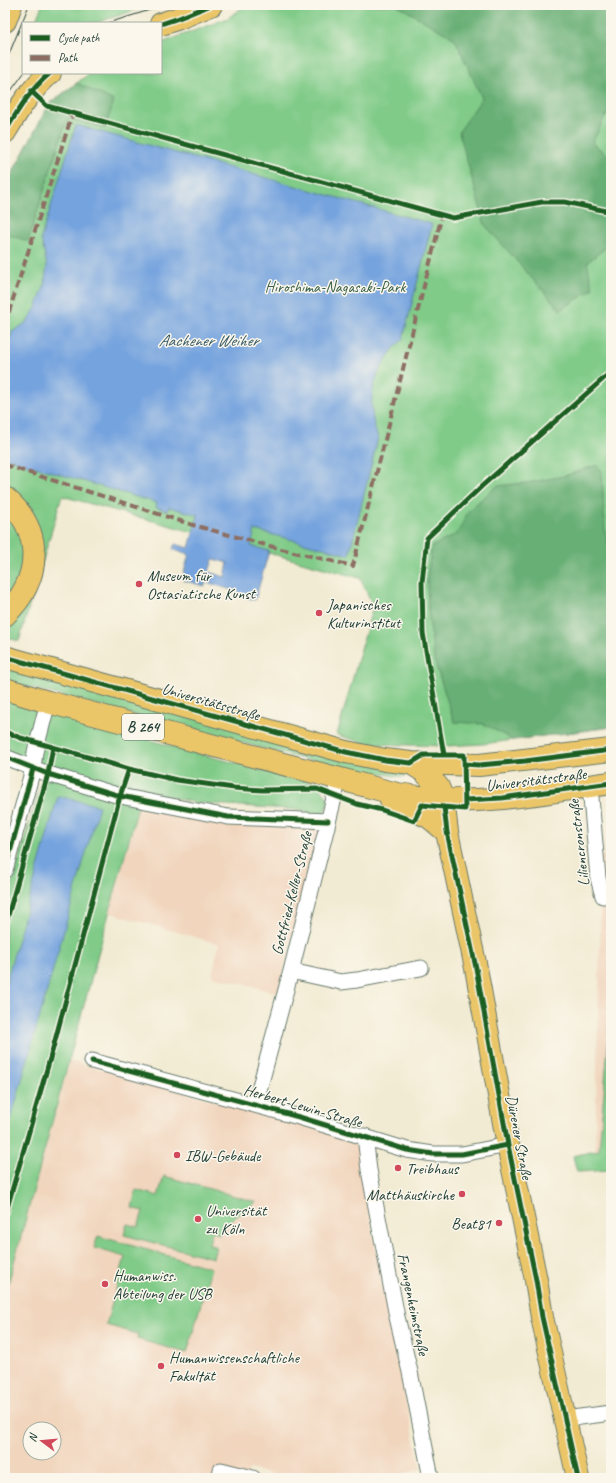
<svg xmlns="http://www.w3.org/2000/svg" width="616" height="1483" font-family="Caveat,sans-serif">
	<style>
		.built { fill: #f1d5bd; fill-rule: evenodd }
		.green { fill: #80cb88; stroke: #50845e }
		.forest { fill: #68af74; stroke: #447654 }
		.water { fill: #75a3de; stroke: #4a7089; fill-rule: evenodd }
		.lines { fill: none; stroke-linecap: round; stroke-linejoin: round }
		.street-casing { stroke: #697a6c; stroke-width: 17 }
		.primary-casing { stroke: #697a6c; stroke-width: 24 }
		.street { stroke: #fff; stroke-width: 15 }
		.primary { stroke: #ebc669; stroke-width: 22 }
		.tram { stroke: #1f3d34; stroke-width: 1 }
		.quiet { stroke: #8d6e63; stroke-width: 4; stroke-dasharray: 8 4; stroke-linecap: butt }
		.cycleway-casing { stroke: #fbf7ec; stroke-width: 8 }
		.cycleway { stroke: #1b5e20; stroke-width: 5 }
		.poi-dot { fill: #d1495b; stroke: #fbf7ec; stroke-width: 1.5 }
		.labels { text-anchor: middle; stroke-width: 3; stroke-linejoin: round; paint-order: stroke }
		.shield { fill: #fbf7ec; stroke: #61756b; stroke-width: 1 }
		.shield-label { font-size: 15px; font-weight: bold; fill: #1f3d34 }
		.park-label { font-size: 16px; fill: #376049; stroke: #fbf7ec }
		.poi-label { font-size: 16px; fill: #1f3d34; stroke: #fbf7ec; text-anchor: start }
		.street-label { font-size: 16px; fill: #1f3d34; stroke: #fbf7ec }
		.water-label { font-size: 17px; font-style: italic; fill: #395c67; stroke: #fbf7ec }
	</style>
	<rect width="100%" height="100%" fill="#fbf7ec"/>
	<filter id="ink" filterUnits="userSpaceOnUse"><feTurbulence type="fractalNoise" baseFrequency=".025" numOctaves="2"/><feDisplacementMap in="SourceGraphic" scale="8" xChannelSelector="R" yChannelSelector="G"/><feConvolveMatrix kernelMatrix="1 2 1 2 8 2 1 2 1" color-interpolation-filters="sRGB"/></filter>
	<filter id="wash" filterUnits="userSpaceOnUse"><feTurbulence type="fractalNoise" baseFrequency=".012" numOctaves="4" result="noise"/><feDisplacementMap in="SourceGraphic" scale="16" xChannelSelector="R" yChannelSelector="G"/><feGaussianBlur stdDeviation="0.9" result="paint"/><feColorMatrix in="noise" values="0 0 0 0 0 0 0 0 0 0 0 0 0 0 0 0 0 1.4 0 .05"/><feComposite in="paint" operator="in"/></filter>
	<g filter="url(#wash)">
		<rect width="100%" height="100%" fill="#f2ebd3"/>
		<path class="built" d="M140 802 323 822 278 993 212 976 219 944 110 913Z
			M611 854V1150H595L602 856Z
			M70 1061 338 1135 356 1143 389 1321 421 1469 385 1478H288L249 1469 246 1478H5V1295ZM30 1429H54V1453H30Z"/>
		<path class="green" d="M42 5H151L96 23H35Z
			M246 5H611V727L483 744 447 746 368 744 337 735 373 606 360 578 62 496 19 641 5 637V188L49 104 90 73H161V43L228 18Z
			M5 667 403 772 408 774V775L403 777 356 770 300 758 5 681Z
			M5 698 188 751 314 783C322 788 326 794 329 802L323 813C315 816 310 815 303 810L196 803 157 794 156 797 141 796 5 1295V906L46 767 5 749Z
			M609 1013H611V1170L577 1172 573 1156 599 1150 608 1046Z
			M164 1176 256 1202 222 1227 220 1234 212 1232 209 1244 216 1247 213 1258 124 1235 127 1224 138 1227 143 1211 132 1208 136 1190 158 1196Z
			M98 1236 211 1268 187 1353 137 1339 138 1334 106 1325 125 1257 94 1248Z"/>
		<path class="forest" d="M397 5H611V116L606 115 592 143 611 157V243L587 263 593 289 560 310 485 225 459 132 482 98 455 39Z
			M77 83 114 101 105 128 67 119 28 241 5 234 6 185 49 104Z
			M597 465 602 471 605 533 611 553V727L513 740 484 724 454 722 434 659 428 610 427 577 432 546 457 534 469 510 497 486 533 482 568 475Z"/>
		<path class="water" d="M76 125 432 224 403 339C374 367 364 399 378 438L349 555 255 530 251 546 269 551 255 600 239 595V592L206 582 205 586 182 580 189 554 173 549 175 544 189 548 198 515 169 507 167 511 156 507 157 503 5 458V355L12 332 27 322 36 308 44 287 47 266 41 238ZM213 559 228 563 225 577 209 572Z
			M58 796 99 806 5 1140V986Z"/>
	</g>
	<g filter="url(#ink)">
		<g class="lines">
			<defs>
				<path id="street" d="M5 757 48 774 120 796 228 817 328 821
					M590 786 598 878 603 896
					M5 870 33 769 35 752 48 702
					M291 971 341 982 357 980 421 968
					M92 1061 299 1117 407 1150 433 1154H462L508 1145
					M255 1105 291 971 339 778
					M365 1136 369 1170 397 1317 410 1372 431 1478
					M565 1419 611 1413
					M219 1478 221 1470 253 1478"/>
				<path id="primary" d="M5 21 11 5
					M161 24 179 18 211 5
					M5 132C18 110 30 90 50 73
					M5 498C45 532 41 580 5 615
					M5 657 346 752 385 760 411 763 479 765 611 750
					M5 689 48 702 397 794C424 798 450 801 477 800 522 798 567 789 611 783
					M411 763 425 772 438 787 443 799 447 832 476 968 508 1145 536 1280 542 1317 578 1478
					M391 800 429 817 447 832"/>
			</defs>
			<use href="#street" class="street-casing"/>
			<use href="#primary" class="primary-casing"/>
			<use href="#street" class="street"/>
			<use href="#primary" class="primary"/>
			<path class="tram" d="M108 23 166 5
				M5 64 29 5
				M5 99 24 73"/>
			<path class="quiet" d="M5 324 73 112
				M5 465 193 525 277 548 353 566 442 215"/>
			<defs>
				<path id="cycleway" d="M161 24 179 18 211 5
					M31 91 47 106 453 218 542 202H565L611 212
					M5 132C18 110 30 90 50 73
					M5 657 346 752 385 760 411 763 424 755H464L465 809 422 805 414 821 382 810 357 804 317 789 262 790 234 788 177 780 129 769 21 738 5 732
					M444 755 423 633 422 582 427 538 482 486 611 372
					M5 757 48 774 120 796 228 817 328 821
					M465 764 479 765 525 761 611 750
					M465 800 502 798 611 783
					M444 807 447 832 476 968 508 1145 536 1280 542 1317 578 1478
					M5 870 33 769
					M5 926 48 774 53 747
					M92 1061 299 1117 407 1150 433 1154H462L508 1145
					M5 1215 53 1048 120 796 129 769"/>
			</defs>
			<use href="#cycleway" class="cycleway-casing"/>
			<use href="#cycleway" class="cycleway"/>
		</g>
	</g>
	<g class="poi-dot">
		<circle cx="139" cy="584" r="4"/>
		<circle cx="319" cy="613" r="4"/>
		<circle cx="177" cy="1155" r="4"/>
		<circle cx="398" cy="1168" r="4"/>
		<circle cx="462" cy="1194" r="4"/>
		<circle cx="198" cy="1219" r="4"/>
		<circle cx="499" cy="1223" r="4"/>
		<circle cx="105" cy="1284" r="4"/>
		<circle cx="161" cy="1366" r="4"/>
	</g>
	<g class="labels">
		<rect class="shield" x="122" y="714" width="42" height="26" rx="3"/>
		<g class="shield-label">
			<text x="143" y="732">B 264</text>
		</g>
		<g class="park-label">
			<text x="335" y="292">Hiroshima-Nagasaki-Park</text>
		</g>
		<g class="poi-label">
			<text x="147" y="581">Museum für<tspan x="147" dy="18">Ostasiatische Kunst</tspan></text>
			<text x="327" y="610">Japanisches<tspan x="327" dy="18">Kulturinstitut</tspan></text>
			<text x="185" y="1161">IBW-Gebäude</text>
			<text x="406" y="1174">Treibhaus</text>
			<text x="454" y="1200" text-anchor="end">Matthäuskirche</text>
			<text x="206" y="1216">Universität<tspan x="206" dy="18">zu Köln</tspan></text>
			<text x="491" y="1229" text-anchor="end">Beat81</text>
			<text x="113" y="1281">Humanwiss.<tspan x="113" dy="18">Abteilung der USB</tspan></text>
			<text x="169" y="1363">Humanwissenschaftliche<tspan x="169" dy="18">Fakultät</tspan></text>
		</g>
		<g class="street-label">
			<text transform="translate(211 701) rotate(16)" y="6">Universitätsstraße</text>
			<text transform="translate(536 779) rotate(-7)" y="6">Universitätsstraße</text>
			<text transform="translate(578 843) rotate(-97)" y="6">Liliencronstraße</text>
			<text transform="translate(291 893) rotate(-76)" y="6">Gottfried-Keller-Straße</text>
			<text transform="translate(303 1105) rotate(16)" y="6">Herbert-Lewin-Straße</text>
			<text transform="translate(520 1137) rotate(79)" y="6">Dürener Straße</text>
			<text transform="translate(414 1304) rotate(78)" y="6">Frangenheimstraße</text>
		</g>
		<g class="water-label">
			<text x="208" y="346">Aachener Weiher</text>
		</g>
	</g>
	<rect width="616" height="1483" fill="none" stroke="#fbf7ec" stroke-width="20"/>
	<rect x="22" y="22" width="140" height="52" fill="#fbf7ec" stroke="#a3ada2"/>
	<rect x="30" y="35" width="20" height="6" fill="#1b5e20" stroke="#a3ada2"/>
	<text x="58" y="42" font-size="12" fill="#1f3d34">Cycle path</text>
	<rect x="30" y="55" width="20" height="6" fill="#8d6e63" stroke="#a3ada2"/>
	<text x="58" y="62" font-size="12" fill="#1f3d34">Path</text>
	<g transform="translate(42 1441) rotate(286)"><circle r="19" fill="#fbf7ec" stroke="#a3ada2"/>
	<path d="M0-3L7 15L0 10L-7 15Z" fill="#d1495b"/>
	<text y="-6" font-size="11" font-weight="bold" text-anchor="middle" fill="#1f3d34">N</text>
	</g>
</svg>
